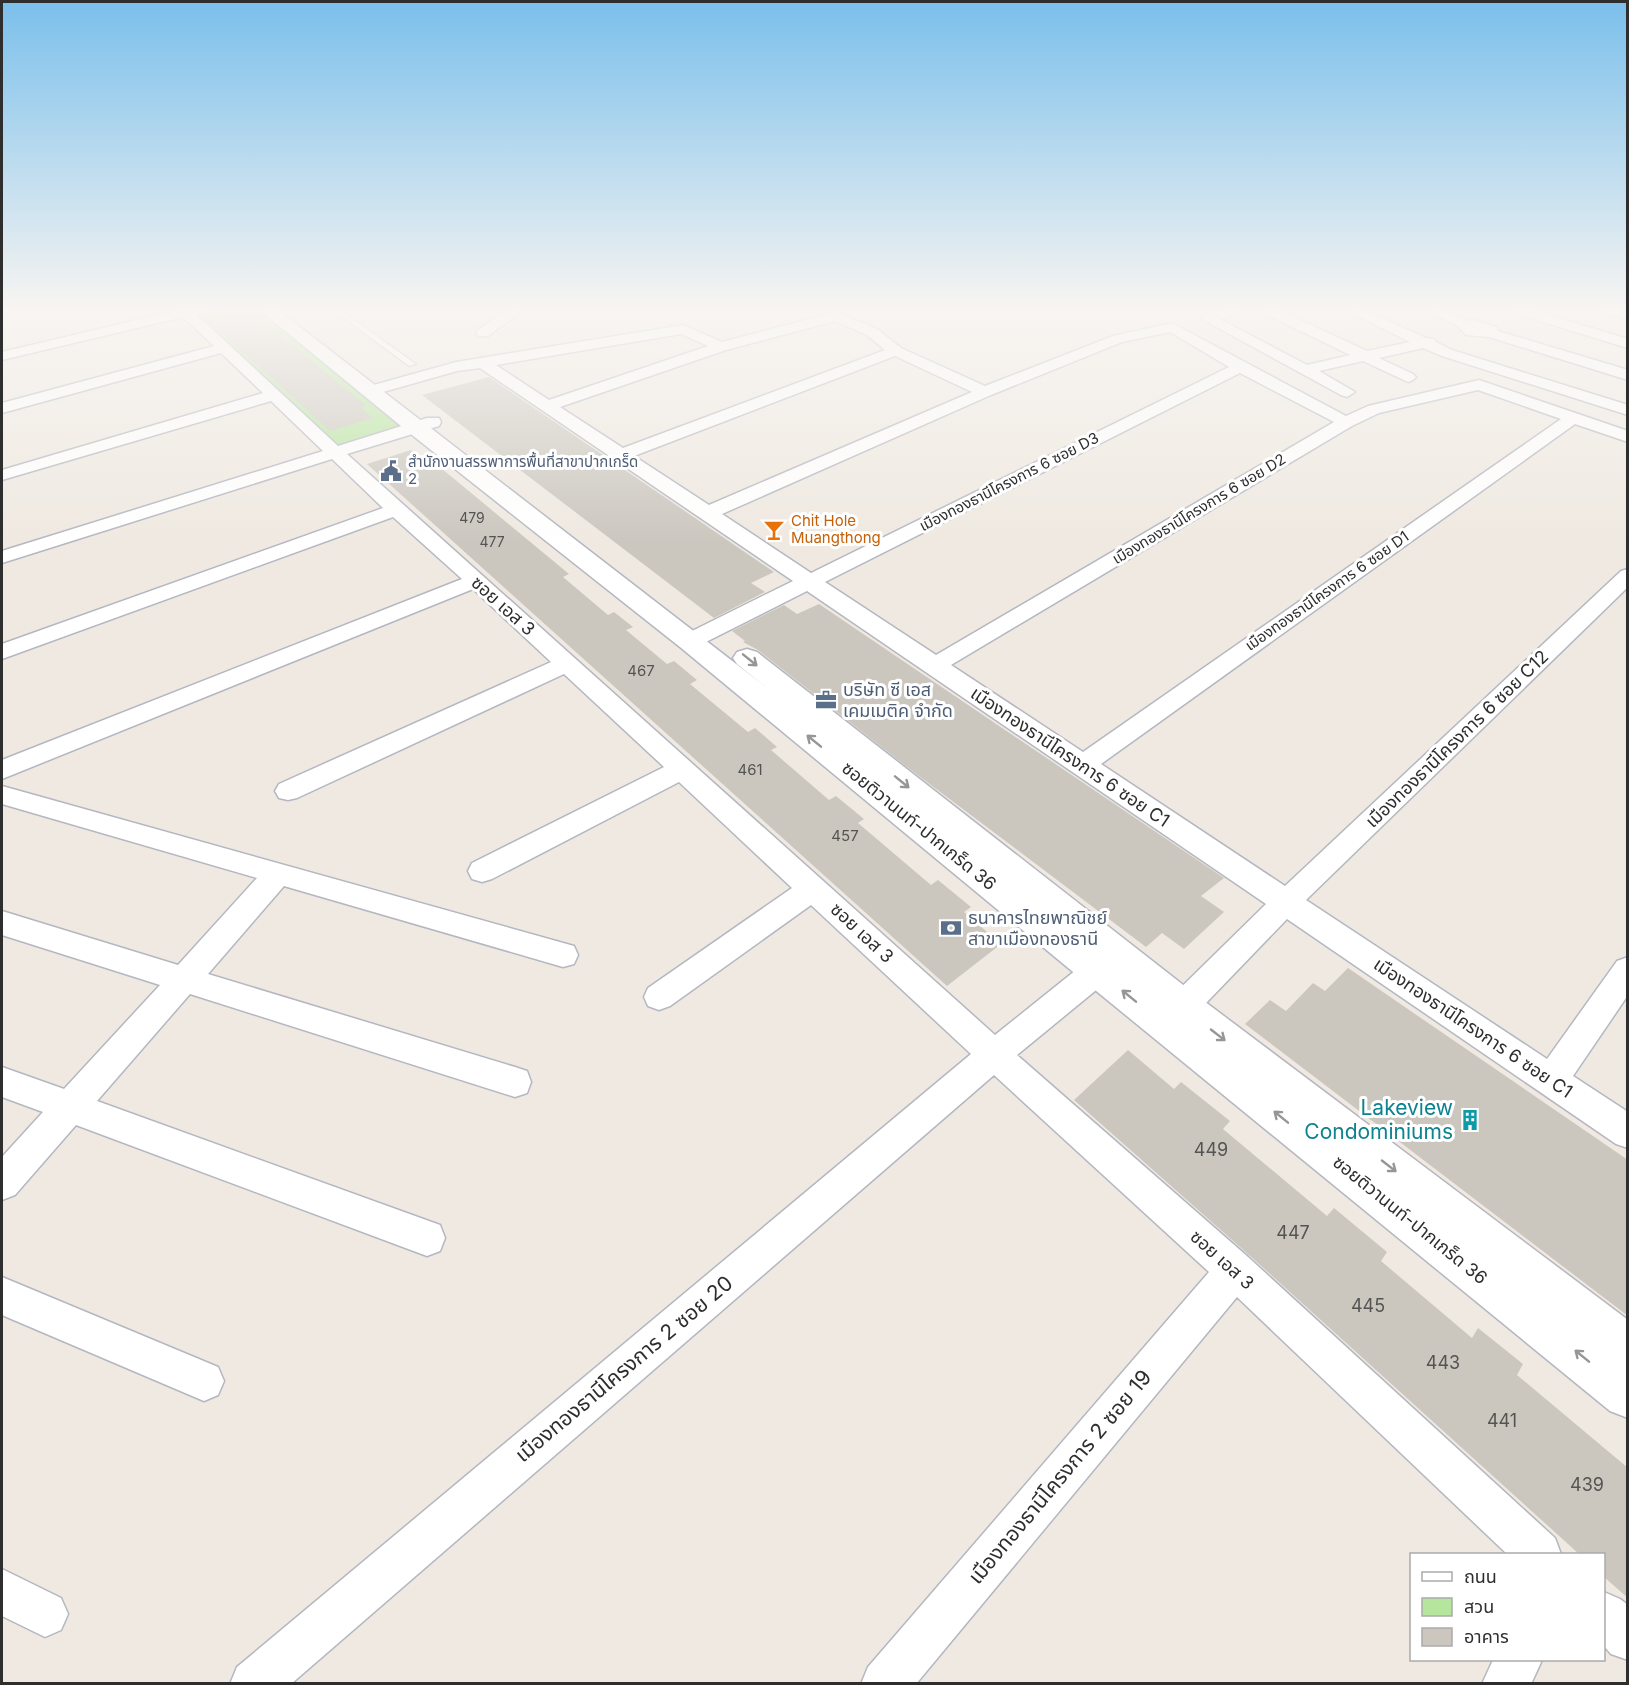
<svg xmlns="http://www.w3.org/2000/svg" width="1629" height="1685" font-family="Inter,'Noto Sans Thai',sans-serif">
	<style>
		.green { fill: #b6e59e }
		.building { fill: #cbc7bf }
		.lines { fill: none; stroke-linecap: round; stroke-linejoin: round }
		.service-casing { stroke: #b4b7c1; stroke-width: 2 }
		.minor-casing { stroke: #b4b7c1; stroke-width: 3 }
		.tertiary-casing { stroke: #b4b7c1; stroke-width: 3 }
		.service { fill: #fff; fill-rule: evenodd }
		.minor { fill: #fff; fill-rule: evenodd }
		.tertiary { fill: #fff; fill-rule: evenodd }
		.oneway { stroke: #969696 }
		.labels { text-anchor: middle; stroke-width: 6; stroke-linejoin: round; paint-order: stroke }
		.far-number-label { font-size: 14px; fill: #555452 }
		.far-service-label { font-size: 15px; fill: #4e5e75; stroke: #fff; text-anchor: start }
		.far-street-label { font-size: 15px; fill: #2e2e2e; stroke: #fff }
		.far-food-label { font-size: 15px; fill: #c56008; stroke: #fff; text-anchor: start }
		.number-label { font-size: 15px; fill: #555452 }
		.street-label { font-size: 18px; fill: #2e2e2e; stroke: #fff }
		.service-label { font-size: 18px; fill: #4e5e75; stroke: #fff; text-anchor: start }
		.near-number-label { font-size: 18px; fill: #555452 }
		.near-culture-label { font-size: 21px; fill: #0d838f; stroke: #fff; text-anchor: end }
		.near-street-label { font-size: 21px; fill: #2e2e2e; stroke: #fff }
	</style>
	<rect width="100%" height="100%" fill="#efe9e1"/>
	<path class="green" d="M208 307H254L407 429 336 452 186 312Z"/>
	<path class="building" d="M245 311 253 318 258 317 367 406 361 408 373 418 330 431 207 320Z
		M489 377 774 572 751 583 765 592 714 618 422 395Z
		M411 450 424 461 430 459 435 463 569 574 563 577 608 615 614 612 633 627 626 630 667 664 674 661 697 680 690 684 748 732 755 728 777 747 771 750 829 800 836 796 864 819 858 823 931 885 938 880 971 907 964 912 1001 944 947 986 367 464Z
		M819 604 1224 878 1201 896 1224 912 1184 949 1162 933 1146 947 907 767 758 650 743 642 745 641 732 631 784 605 797 614Z
		M1348 968 1628 1160V1316L1245 1024 1270 1000 1286 1011 1313 983 1325 991Z
		M1128 1050 1174 1089 1181 1082 1230 1121 1223 1129 1327 1216 1334 1208 1387 1252 1381 1261 1472 1338 1478 1328 1523 1364 1517 1375 1628 1468V1598L1604 1577V1554H1579L1249 1255 1074 1100Z"/>
	<g class="lines">
		<defs>
			<path id="service" d="M329 307H336L416 364 409 366Z"/>
			<path id="minor" d="M191 307H209L208 311 196 314 338 446 427 418H439L441 422 439 426 347 454 995 1035 1101 950 1112 947 1123 950 1127 959 1123 968 1017 1055 1248 1257 1555 1538 1561 1554H1507L1237 1297 916 1684H861L868 1667 1209 1272 994 1075 291 1684H230L237 1667 971 1054 811 905 670 1006 659 1010 648 1006 644 997 648 988 792 888 679 782 492 879 482 882 472 879 468 871 472 863 664 767 564 674 297 798 288 800 279 798 275 791 279 784 551 662 473 589 2 779V760L462 579 393 517 2 659V644L383 508 332 459 2 563V551L323 451 271 401 2 480V470L263 393 221 353 2 413V403L214 346 183 317 2 360V352Z
				M511 307H527L488 336H478L476 333 478 330Z
				M1235 307H1272L1367 351 1410 342 1339 307H1357L1426 338 1434 339 1436 342 1452 350 1628 405V415L1442 356 1423 348 1379 358 1413 374 1416 377 1413 380 1408 382 1363 361 1319 371 1355 392 1347 397 1341 395 1200 318 1202 315ZM1256 308 1257 310 1350 355 1307 365 1220 319Z
				M1418 307H1436L1469 321 1475 320 1496 327 1498 331 1628 370V380L1489 337 1466 335 1458 326Z
				M1502 307H1522L1628 339V348L1504 310Z
				M1591 307H1613L1628 311V319L1593 310Z
				M836 312 877 329 901 348 985 386 1113 336 1172 323 1346 416 1368 406 1479 380 1628 431V442L1575 424 1101 764 1285 886 1621 571 1628 569V587L1306 900 1547 1059 1617 961 1628 957V995L1573 1076 1628 1112V1148L1616 1144 1287 919 1181 1029 1170 1033 1159 1029 1154 1019 1159 1009 1266 904 807 591 698 646 690 648 682 646 679 641 682 636 793 581 480 368 457 371 369 396 361 391 363 388 456 362 683 325 722 342ZM835 321 867 335 885 350 623 448 560 407 726 350ZM1170 332 1229 367 811 573 722 514 991 395 1122 342ZM681 334 708 346 549 400 496 365ZM895 356 972 392 709 505 634 456ZM1240 373 1334 422 936 655 825 582ZM1478 390 1561 419 1083 752 951 665 1352 426 1379 413Z
				M2 786 574 946 578 955 574 964 563 967 284 886 208 974 515 1067 527 1071 531 1082 527 1093 515 1097 190 994 97 1101 440 1225 445 1238 440 1251 427 1256 76 1125 15 1195 2 1200V1157L43 1112 2 1097V1067L64 1089 160 985 2 935V911L178 965 257 878 2 804Z
				M2 1277 218 1367 224 1381 218 1395 204 1401 2 1315Z
				M2 1569 61 1598 68 1614 61 1630 45 1637 2 1616Z
				M1604 1592 1620 1599 1628 1605V1660L1611 1654 1604 1646Z
				M1493 1660H1542L1531 1684H1482Z"/>
			<path id="tertiary" d="M256 307H274L766 687 737 664 733 658 737 652 747 649 757 652 1196 995 1628 1320V1418L1610 1411 1084 981 680 647 407 431Z"/>
		</defs>
		<use href="#service" class="service-casing"/>
		<use href="#minor" class="minor-casing"/>
		<use href="#tertiary" class="tertiary-casing"/>
		<use href="#service" class="service"/>
		<use href="#minor" class="minor"/>
		<use href="#tertiary" class="tertiary"/>
	</g>
	<defs><path id="oneway-shaft" d="M-6 0H5M1.5-3L5.5 0L1.5 3" fill="none" stroke-width="1.6" stroke-linecap="round" stroke-linejoin="round" transform="scale(1.5)"/></defs>
	<g class="oneway">
		<use href="#oneway-shaft" transform="translate(750 660) rotate(39)"/>
		<use href="#oneway-shaft" transform="translate(814 741) rotate(-141)"/>
		<use href="#oneway-shaft" transform="translate(902 782) rotate(39)"/>
		<use href="#oneway-shaft" transform="translate(1129 996) rotate(-141)"/>
		<use href="#oneway-shaft" transform="translate(1218 1035) rotate(38)"/>
		<use href="#oneway-shaft" transform="translate(1281 1117) rotate(-141)"/>
		<use href="#oneway-shaft" transform="translate(1389 1166) rotate(38)"/>
		<use href="#oneway-shaft" transform="translate(1582 1356) rotate(-141)"/>
	</g>
	<linearGradient id="sky" x2="0" y2="1"><stop stop-color="#7abfeb"/><stop offset="0.57" stop-color="#f8f5f2"/><stop offset="1" stop-color="#f8f5f2" stop-opacity="0"/></linearGradient>
	<rect width="1629" height="543" fill="url(#sky)"/>
	<defs>
		<symbol id="civic-bare" viewBox="-9 -9 18 18"><path d="M-.6-6.5H3V-4.5H.6V-3L4-1V1h2V6H-6V1h2V-1L-.6-3ZM-1.2 2.5V6h2.4V2.5Z" fill="#5c6f8a" stroke="#fff" stroke-width="2.5" paint-order="stroke"/></symbol>
		<symbol id="bar-bare" viewBox="-9 -9 18 18"><path d="M-6-5H6L.8 .8V4.5H3.5V6h-7V4.5H-.8V.8Z" fill="#e8710a" stroke="#fff" stroke-width="2.5" paint-order="stroke"/></symbol>
		<symbol id="office-bare" viewBox="-9 -9 18 18"><path d="M-6-3h4V-5.5h4V-3h4V5H-6ZM-1-4.5V-3h2v-1.5ZM-6 0V1H6V0Z" fill="#5c6f8a" stroke="#fff" stroke-width="2.5" paint-order="stroke"/></symbol>
		<symbol id="bank-bare" viewBox="-9 -9 18 18"><path d="M-6-4H6V4H-6ZM0-2.3a2.3 2.3 0 1 0 0 4.6a2.3 2.3 0 1 0 0-4.6Z" fill="#5c6f8a" stroke="#fff" stroke-width="2.5" paint-order="stroke"/></symbol>
		<symbol id="building-bare" viewBox="-9 -9 18 18"><path d="M-4-6H4V6H1V3H-1V6H-4ZM-2.5-4.3h1.7v1.8h-1.7ZM.8-4.3h1.7v1.8H.8ZM-2.5-1h1.7V.8h-1.7ZM.8-1h1.7V.8H.8Z" fill="#0f9aa8" stroke="#fff" stroke-width="2.5" paint-order="stroke"/></symbol>
	</defs>
	<g fill-rule="evenodd">
		<use href="#civic-bare" x="376" y="456" width="30" height="30"/>
		<use href="#bar-bare" x="759" y="515" width="30" height="30"/>
		<use href="#office-bare" x="811" y="685" width="30" height="30"/>
		<use href="#bank-bare" x="936" y="913" width="30" height="30"/>
		<use href="#building-bare" x="1455" y="1105" width="30" height="30"/>
	</g>
	<g class="labels">
		<g class="far-number-label">
			<text x="472" y="523">479</text>
			<text x="492" y="547">477</text>
		</g>
		<g class="far-service-label">
			<text x="408" y="467">สำนักงานสรรพาการพื้นที่สาขาปากเกร็ด<tspan x="408" dy="17">2</tspan></text>
		</g>
		<g class="far-street-label">
			<text transform="translate(1009 482) rotate(-27)" y="5">เมืองทองธานีโครงการ 6 ซอย D3</text>
			<text transform="translate(1199 509) rotate(-31)" y="5">เมืองทองธานีโครงการ 6 ซอย D2</text>
			<text transform="translate(1327 591) rotate(-35)" y="5">เมืองทองธานีโครงการ 6 ซอย D1</text>
		</g>
		<g class="far-food-label">
			<text x="791" y="526">Chit Hole<tspan x="791" dy="17">Muangthong</tspan></text>
		</g>
		<g class="number-label">
			<text x="641" y="676">467</text>
			<text x="750" y="775">461</text>
			<text x="845" y="841">457</text>
		</g>
		<g class="street-label">
			<text transform="translate(503 606) rotate(42)" y="6">ซอย เอส 3</text>
			<text transform="translate(1457 739) rotate(-44)" y="6">เมืองทองธานีโครงการ 6 ซอย C12</text>
			<text transform="translate(1070 757) rotate(34)" y="6">เมืองทองธานีโครงการ 6 ซอย C1</text>
			<text transform="translate(919 826) rotate(39)" y="6">ซอยติวานนท์-ปากเกร็ด 36</text>
			<text transform="translate(862 933) rotate(43)" y="6">ซอย เอส 3</text>
			<text transform="translate(1473 1028) rotate(34)" y="6">เมืองทองธานีโครงการ 6 ซอย C1</text>
			<text transform="translate(1410 1220) rotate(39)" y="6">ซอยติวานนท์-ปากเกร็ด 36</text>
			<text transform="translate(1222 1260) rotate(42)" y="6">ซอย เอส 3</text>
		</g>
		<g class="service-label">
			<text x="843" y="696">บริษัท ซี เอส<tspan x="843" dy="21">เคมเมติค จำกัด</tspan></text>
			<text x="968" y="924">ธนาคารไทยพาณิชย์<tspan x="968" dy="21">สาขาเมืองทองธานี</tspan></text>
		</g>
		<g class="near-number-label">
			<text x="1211" y="1156">449</text>
			<text x="1293" y="1239">447</text>
			<text x="1368" y="1312">445</text>
			<text x="1443" y="1369">443</text>
			<text x="1502" y="1427">441</text>
			<text x="1587" y="1491">439</text>
		</g>
		<g class="near-culture-label">
			<text x="1453" y="1115">Lakeview<tspan x="1453" dy="24">Condominiums</tspan></text>
		</g>
		<g class="near-street-label">
			<text transform="translate(624 1369) rotate(-40)" y="7">เมืองทองธานีโครงการ 2 ซอย 20</text>
			<text transform="translate(1060 1477) rotate(-50)" y="7">เมืองทองธานีโครงการ 2 ซอย 19</text>
		</g>
	</g>
	<rect width="1629" height="1685" fill="none" stroke="#2e2e2e" stroke-width="6"/>
	<rect x="1410" y="1553" width="195" height="108" fill="#ffffff" stroke="#ababab" stroke-width="1.5"/>
	<rect x="1422" y="1572" width="30" height="9" fill="#ffffff" stroke="#ababab" stroke-width="1.5"/>
	<text x="1464" y="1583" font-size="18" fill="#2e2e2e">ถนน</text>
	<rect x="1422" y="1598" width="30" height="18" fill="#b6e59e" stroke="#ababab" stroke-width="1.5"/>
	<text x="1464" y="1613" font-size="18" fill="#2e2e2e">สวน</text>
	<rect x="1422" y="1628" width="30" height="18" fill="#cbc7bf" stroke="#ababab" stroke-width="1.5"/>
	<text x="1464" y="1643" font-size="18" fill="#2e2e2e">อาคาร</text>
</svg>
